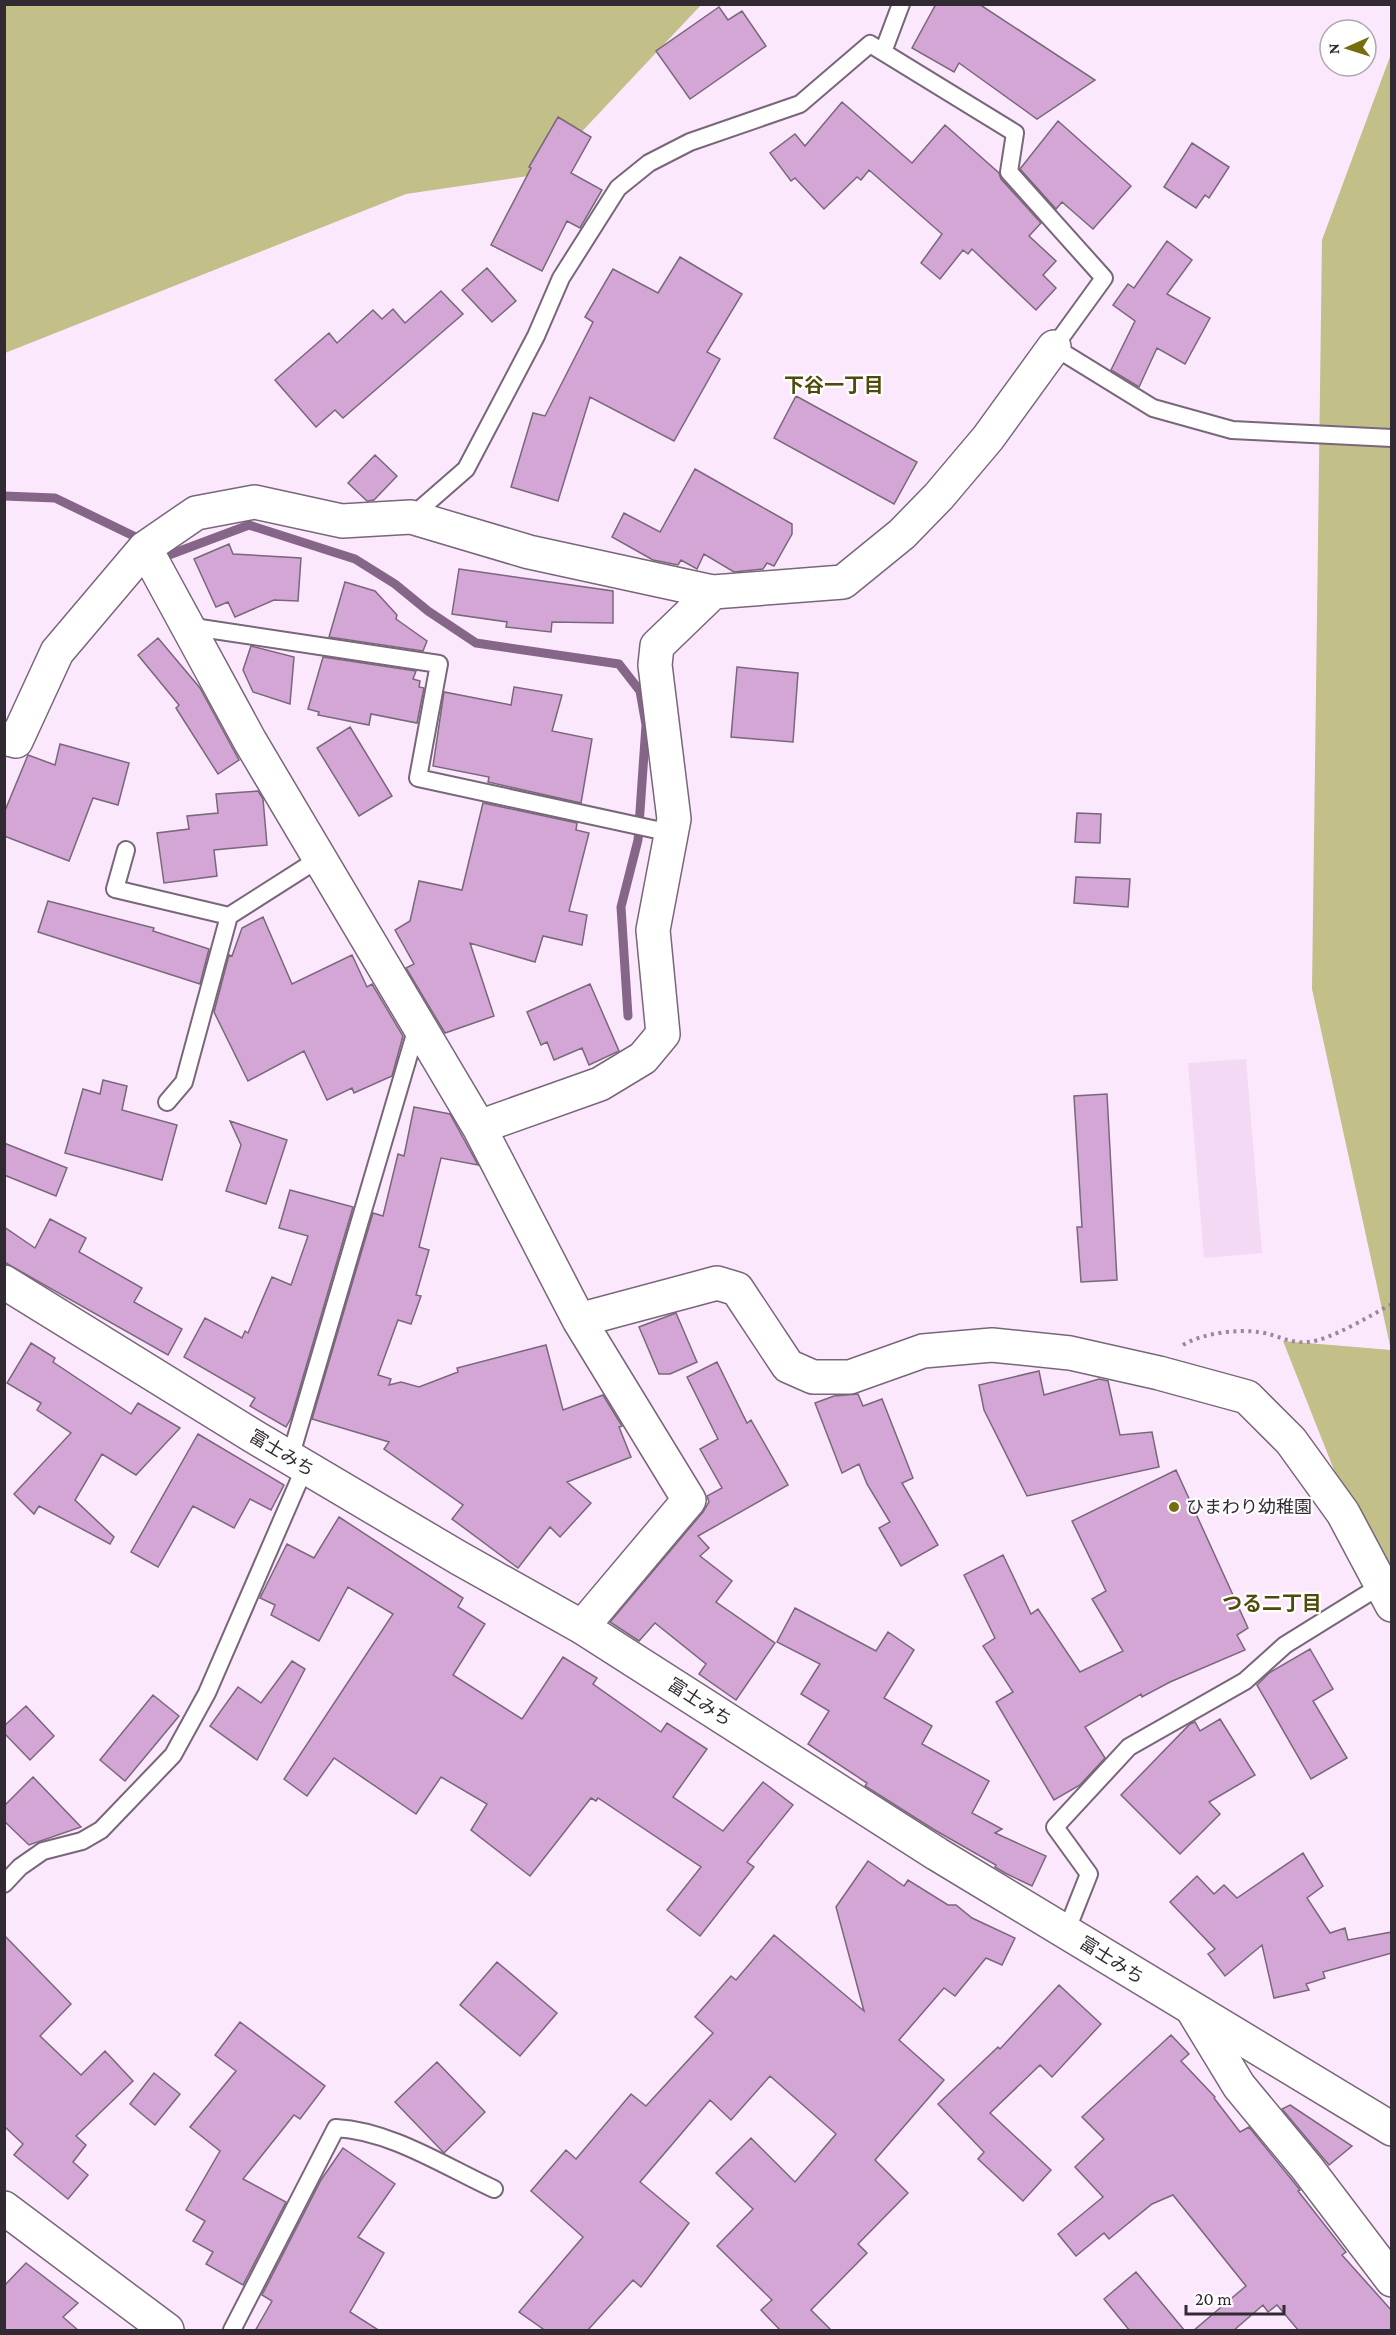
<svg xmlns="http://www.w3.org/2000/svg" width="1396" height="2335" font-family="'Crimson Pro','Noto Sans JP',serif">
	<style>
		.built { fill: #f3d9f4 }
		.green { fill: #c3bf88 }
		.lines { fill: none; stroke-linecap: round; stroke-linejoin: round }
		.stream { stroke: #866688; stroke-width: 9 }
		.building { fill: #d3a6d6; stroke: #79677a; stroke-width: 1.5 }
		.lane-casing { stroke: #786679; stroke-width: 20 }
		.street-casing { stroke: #786679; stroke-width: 36 }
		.secondary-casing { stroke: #786679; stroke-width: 36 }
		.highway-casing { stroke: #786679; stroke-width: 36 }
		.path { stroke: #988a99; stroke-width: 4; stroke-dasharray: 3 4.5; stroke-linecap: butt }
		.lane { stroke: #fff; stroke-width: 16 }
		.street { stroke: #fff; stroke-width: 33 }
		.secondary { stroke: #fff; stroke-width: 33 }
		.highway { stroke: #fff; stroke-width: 33 }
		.poi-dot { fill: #756e0c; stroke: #fff; stroke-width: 2 }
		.labels { text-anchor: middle; stroke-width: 4.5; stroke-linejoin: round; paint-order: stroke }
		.street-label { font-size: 18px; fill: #322a32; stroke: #fff }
		.poi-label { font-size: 18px; fill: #322a32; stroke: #fff; text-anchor: start }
		.neighbourhood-label { font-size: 20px; font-weight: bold; fill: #4f4a0a; stroke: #fff }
	</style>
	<rect width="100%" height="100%" fill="#fce8fd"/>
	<path class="built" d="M1246 1059 1262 1253 1204 1258 1188 1063Z"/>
	<path class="green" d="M5 5H701L542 174 406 194 5 353Z
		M1391 54V1603L1380 1586 1283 1341 1391 1350 1312 989 1322 240Z"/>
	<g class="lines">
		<path class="stream" d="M4 496 55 498 144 541
			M156 548 169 555 249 525 355 559 395 584 428 611 476 643 619 664 640 691 646 725 638 840 621 907 628 1016"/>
	</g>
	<path class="building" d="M936 4H979L1095 80 1037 119 959 63 954 72 912 48Z
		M719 7 728 20 742 11 766 46 690 99 656 51Z
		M842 102 912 163 945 125 999 173 1001 179 1041 223 1029 236 1056 261 1043 275 1056 288 1036 310 972 249 968 254 963 250 940 279 921 263 942 234 869 170 861 180 857 177 824 209 795 178 791 181 770 153 795 134 805 146Z
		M558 117 591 137 571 173 602 190 580 228 567 221 542 271 491 245 531 168 529 167Z
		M1058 121 1131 186 1093 229 1062 202 1056 209 1020 169Z
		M1192 143 1229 167 1209 198 1205 195 1196 208 1164 187Z
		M1167 241 1192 260 1167 294 1210 318 1185 364 1157 348 1139 387 1111 370 1135 321 1113 305 1128 284 1134 288Z
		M680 257 742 294 707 352 720 359 674 441 590 397 558 501 511 487 533 413 545 416 593 322 585 317 613 269 658 293Z
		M487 268 516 301 492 322 462 290Z
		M441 291 463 314 343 418 335 410 316 427 275 380 329 333 337 343 373 310 382 319 393 309 405 323Z
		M796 396 917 462 894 504 774 438Z
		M375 455 397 476 374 500 367 501 348 483Z
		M695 469 792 524V534L774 566 767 563 763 569 734 572 704 554 697 569 681 560 678 565 653 560 612 537 624 513 660 532Z
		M229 544 233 554 301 558 298 601 274 600 235 617 228 602 216 607 194 559Z
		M459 569 613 591V623L552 622 551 632 506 627 507 622 452 614Z
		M345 582 375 591 397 615 396 619 427 641 423 651 329 637Z
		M158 638 200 688 239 760 218 774 176 708 179 705 138 655Z
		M251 646 294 657 290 704 253 692 243 670Z
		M323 657 416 671 413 679 420 681 419 687 424 688 417 723 371 714 369 725 318 715 319 712 308 709Z
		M737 667 798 673 793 742 731 737Z
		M514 687 562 695 552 731 592 739 581 803 488 782 489 777 433 766 444 692 511 705Z
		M350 727 392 796 359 816 317 748Z
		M60 744 129 763 118 805 93 798 69 861 4 836V813L28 755 55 765Z
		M258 791 263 799 267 845 214 850 217 876 164 883 157 833 189 829 187 816 218 813 216 794Z
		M483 803 577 823 576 830 589 833 569 911 587 915 582 945 543 936 535 962 470 943 494 1016 445 1033 406 968 414 964 395 930 410 921 419 881 462 890Z
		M1077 813 1101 814 1100 843 1075 842Z
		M1076 877 1130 879 1128 907 1074 903Z
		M48 901 154 928 153 931 209 949 200 984 38 932Z
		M263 917 292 984 352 955 367 987 372 984 403 1036 392 1076 354 1093 352 1088 327 1100 304 1051 248 1081 214 1012 229 955 232 956 242 928Z
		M590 984 619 1051 589 1065 582 1048 554 1060 547 1042 541 1045 527 1012Z
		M103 1080 127 1086 122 1110 177 1125 162 1180 65 1153 83 1089 100 1094Z
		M1107 1094 1117 1280 1081 1282 1077 1227H1082L1074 1096Z
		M414 1107 450 1114 478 1165 441 1158 419 1247 429 1250 416 1295 421 1296 411 1324 398 1320 378 1375 391 1379 389 1385 401 1382 419 1387 458 1372 457 1368 546 1345 563 1410 603 1395 622 1426 619 1427 631 1457 567 1482 591 1503 560 1537 550 1527 518 1568 452 1519 463 1505 384 1449 389 1442 312 1419 373 1213 383 1216 398 1154 404 1156Z
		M230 1121 287 1140 266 1204 226 1191 241 1145Z
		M4 1143 67 1168 56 1196 4 1175Z
		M290 1190 353 1207 291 1418 286 1427 250 1406 255 1398 184 1357 205 1318 242 1338 245 1331 248 1333 272 1277 291 1285 308 1236 279 1228Z
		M50 1219 86 1238 79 1252 142 1288 134 1302 182 1329 168 1355 4 1262V1227L35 1248Z
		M676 1313 697 1362 670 1374H659L639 1327Z
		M31 1343 55 1358 53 1362 131 1414 138 1403 180 1428 136 1475 102 1454 75 1500 114 1537 110 1544 39 1506 34 1514 14 1494 71 1433 37 1410 41 1403 7 1383Z
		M717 1362 747 1423 751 1420 788 1485 698 1536 709 1548 700 1556 732 1581 716 1602 775 1643 736 1700 699 1674 706 1664 655 1623 639 1641 610 1622 703 1512 709 1502 707 1496 722 1488 700 1449 718 1439 687 1377Z
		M1039 1371 1044 1395 1099 1379 1108 1381 1120 1435 1152 1432 1159 1467 1027 1496 984 1410 979 1385Z
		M858 1394 863 1406 882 1399 913 1478 902 1483 938 1545 901 1566 879 1528 890 1522 867 1484 859 1464 842 1473 815 1403 834 1396Z
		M198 1434 284 1485 271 1510 250 1499 234 1528 193 1506 158 1567 131 1552Z
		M1176 1470 1248 1628 1237 1635 1245 1650 1170 1682 1142 1697 1141 1694 1085 1727 1105 1758 1080 1785 1054 1800 996 1702 1013 1692 983 1646 995 1638 964 1575 1003 1555 1031 1614 1038 1609 1080 1672 1123 1651 1092 1599 1106 1591 1072 1521Z
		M339 1517 463 1598 458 1607 485 1624 453 1675 522 1719 563 1657 597 1678 593 1684 661 1732 667 1723 707 1749 673 1797 723 1831 763 1782 793 1805 747 1862 754 1867 700 1936 667 1910 701 1867 598 1798 596 1801 591 1798 530 1876 471 1830 487 1804 441 1777 416 1814 334 1758 307 1796 284 1779 393 1614 348 1587 319 1641 271 1615 275 1605 260 1598 287 1544 314 1558Z
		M795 1608 876 1651 888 1632 914 1650 884 1698 932 1726 922 1744 989 1781 972 1813 1002 1829 995 1833 1046 1856 1032 1886 1005 1873 995 1867 996 1865 933 1829 865 1786 867 1783 808 1744 829 1711 801 1694 820 1664 777 1642Z
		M1310 1649 1333 1689 1313 1701 1347 1758 1311 1779 1257 1685 1269 1673Z
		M292 1661 305 1669 257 1760 210 1726 238 1687 261 1703Z
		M153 1695 179 1716 125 1781 100 1760Z
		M26 1706 54 1736 30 1760 4 1733V1726Z
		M1220 1719 1255 1775 1209 1802 1220 1814 1180 1854 1121 1795 1190 1724 1195 1722 1200 1731Z
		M33 1777 81 1827 29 1845 4 1821V1806Z
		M1303 1853 1323 1886 1307 1898 1330 1933 1345 1928 1348 1940 1392 1932V1953L1323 1972 1325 1978 1306 1984 1309 1990 1274 1998 1262 1945 1225 1976 1208 1954 1215 1949 1170 1902 1197 1876 1214 1894 1224 1885 1237 1898Z
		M868 1861 904 1886 908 1880 948 1905H956L972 1918 1015 1938 1002 1965 986 1958 955 1996 944 1988 899 2040 944 2080 875 2160 908 2193 858 2244 867 2253 811 2310 832 2331H781L761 2310 772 2300 717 2246 753 2209 716 2173 751 2138 795 2182 836 2134 770 2076 731 2120 710 2100 640 2182 689 2223 641 2287 633 2280 587 2331H546L519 2312 583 2237 531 2191 566 2150 576 2159 631 2094 646 2106 713 2033 695 2017 731 1976 736 1980 774 1935 864 2011 836 1907Z
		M4 1935 71 2004 40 2036 81 2075 105 2051 133 2081 76 2136 86 2145 73 2162 88 2175 68 2199 14 2155 23 2144 4 2126Z
		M497 1962 557 2013 520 2056 460 2005Z
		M1059 1985 1101 2024 1052 2077 1040 2065 990 2113 1051 2170 1023 2201 978 2159 984 2152 938 2104 998 2047 1000 2049Z
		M240 2022 325 2086 300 2119 294 2115 243 2179 286 2202 243 2285 206 2264 213 2252 193 2241 205 2221 186 2210 220 2151 190 2127 236 2071 215 2055Z
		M1171 2035 1189 2054 1181 2061 1215 2097 1214 2098 1240 2132 1249 2127 1292 2180 1300 2190 1298 2191 1346 2252 1342 2255 1392 2311V2331H1299L1277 2305 1268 2312 1263 2305 1233 2331H1193L1246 2286 1173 2195 1152 2204 1109 2239 1104 2233 1076 2256 1058 2234 1103 2197 1075 2167 1104 2139 1082 2117Z
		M437 2062 485 2112 444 2153 395 2102Z
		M154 2073 180 2094 155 2125 130 2104Z
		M1290 2105 1352 2146 1329 2165 1282 2109Z
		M343 2148 395 2184 358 2237 384 2253 350 2312 380 2331H255L272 2301 262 2295 321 2180Z
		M26 2263 78 2303 63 2317 79 2331H4V2286Z
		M1136 2272 1185 2331H1130L1104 2299Z"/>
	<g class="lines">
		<defs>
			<path id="lane" d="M883 52 901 4
				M411 517 466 469 536 336 561 278 618 188 649 163 690 142 800 104 870 44 1015 133 1009 172 1104 278 1054 347 1153 408 1232 430 1392 438
				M187 626 439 664 418 778 671 833
				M126 850 115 889 229 916 320 858
				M167 1102 184 1082 229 916
				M290 1458 418 1024
				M4 1884 20 1867 43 1851 82 1841 101 1830 173 1755 207 1693 305 1467
				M1066 1932 1089 1874 1055 1827 1129 1747 1245 1681 1285 1645 1380 1586
				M232 2330 336 2128C391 2131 444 2166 494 2189"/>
			<path id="street" d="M145 548 250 741 479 1127 579 1320 689 1500 582 1627
				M4 738 16 741 57 652 145 548 196 513 255 502 342 521 411 517 529 552 713 592 843 582 902 534 939 496 988 438 1054 347
				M479 1127 600 1084 643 1058 663 1034 653 930 674 819 655 665 657 646 713 592
				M579 1320 717 1283 737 1289 788 1366 813 1377H850L923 1351 992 1345 1070 1353 1159 1373 1247 1397 1291 1441 1343 1513 1392 1605
				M1194 2012 1239 2086 1307 2168 1392 2280"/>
			<path id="secondary" d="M4 2208 167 2330"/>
			<path id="highway" d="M4 1282 253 1436 459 1558 582 1627 937 1854 1392 2129"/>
		</defs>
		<use href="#lane" class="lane-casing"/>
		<use href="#street" class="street-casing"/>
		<use href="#secondary" class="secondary-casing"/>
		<use href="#highway" class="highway-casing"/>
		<path class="path" d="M1183 1345C1203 1333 1236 1329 1259 1332 1276 1334 1289 1344 1308 1342 1331 1340 1371 1315 1392 1304"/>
		<use href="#lane" class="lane"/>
		<use href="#street" class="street"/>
		<use href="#secondary" class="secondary"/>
		<use href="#highway" class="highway"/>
	</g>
	<circle class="poi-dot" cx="1174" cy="1507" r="6"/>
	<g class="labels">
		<g class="street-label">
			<text transform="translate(282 1453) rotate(31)" y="6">富士みち</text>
			<text transform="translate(700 1702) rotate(33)" y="6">富士みち</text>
			<text transform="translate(1112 1960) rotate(32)" y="6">富士みち</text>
		</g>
		<g class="poi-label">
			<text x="1186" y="1513">ひまわり幼稚園</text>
		</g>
		<g class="neighbourhood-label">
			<text x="834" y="392">下谷一丁目</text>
			<text x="1272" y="1610">つる二丁目</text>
		</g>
	</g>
	<rect width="1396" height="2335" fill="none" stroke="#322a32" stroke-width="12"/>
	<g transform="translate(1348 48) rotate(267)"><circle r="28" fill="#ffffff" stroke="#adaaad" stroke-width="1.5"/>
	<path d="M0-4.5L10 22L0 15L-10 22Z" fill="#756e0c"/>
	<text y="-9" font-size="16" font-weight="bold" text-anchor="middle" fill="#322a32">N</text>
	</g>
	<path d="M1186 2305v9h98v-9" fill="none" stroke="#322a32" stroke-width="3"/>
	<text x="1195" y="2305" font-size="18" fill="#322a32" stroke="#ffffff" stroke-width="4.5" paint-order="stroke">20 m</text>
</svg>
